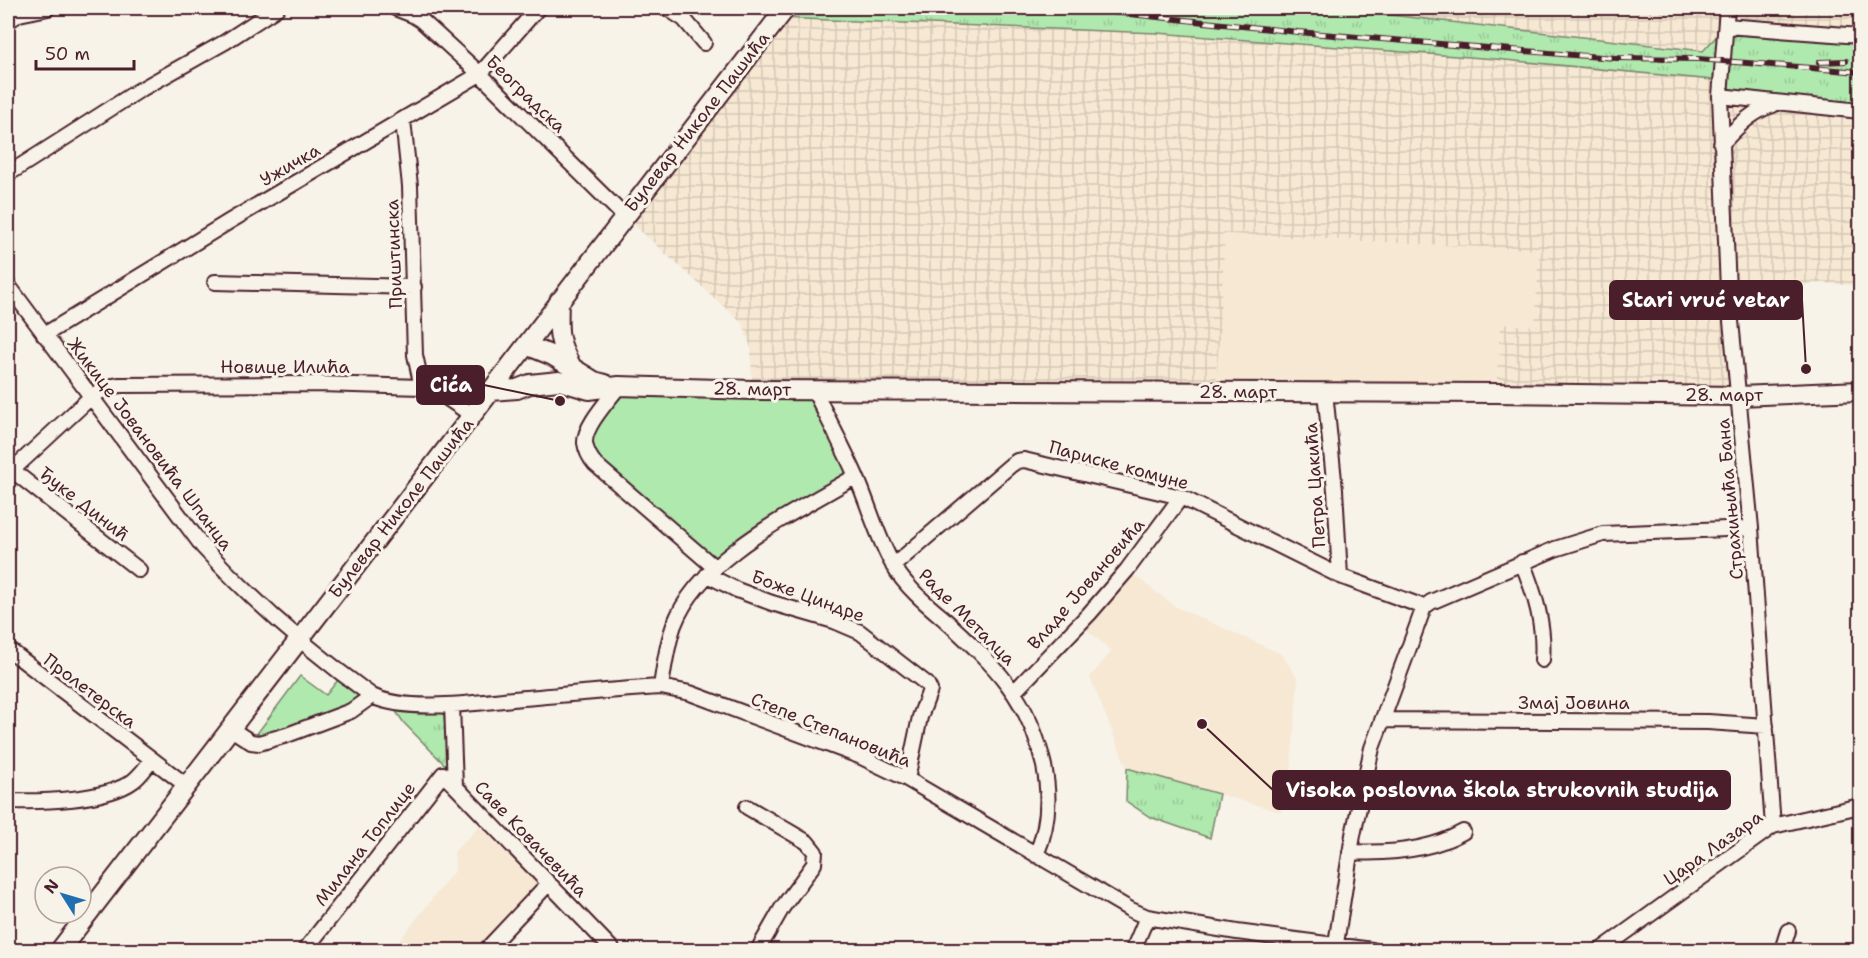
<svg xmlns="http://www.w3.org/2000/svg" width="1868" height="958" font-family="'Shantell Sans',sans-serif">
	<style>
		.built { fill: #f6e8d3 }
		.industrial { fill: url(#industrial-grid) }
		.grass { fill: url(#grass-tufts); stroke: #7c846c; stroke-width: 1.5 }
		.green { fill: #afe9ae; stroke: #7c846c; stroke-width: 1.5 }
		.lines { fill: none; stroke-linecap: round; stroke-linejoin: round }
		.street-casing { stroke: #4a1f2b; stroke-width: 18 }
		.secondary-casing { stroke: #4a1f2b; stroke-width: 22 }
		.street { stroke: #f7f3e8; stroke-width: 14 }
		.secondary { stroke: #f7f3e8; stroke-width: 18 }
		.rail-casing { stroke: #4a1f2b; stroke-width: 6 }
		.rail { stroke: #f7f3e8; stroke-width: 4; stroke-dasharray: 11; stroke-linecap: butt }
		.labels { text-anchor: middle; stroke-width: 6; stroke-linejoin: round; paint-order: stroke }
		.street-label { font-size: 18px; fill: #4a1f2b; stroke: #f7f3e8 }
		.leader { fill: none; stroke: #4a1f2b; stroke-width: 2 }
		.callout-dot { fill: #4a1f2b; stroke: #f7f3e8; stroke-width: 2 }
		.callout { fill: #4a1f2b; stroke: #4a1f2b; stroke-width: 2 }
		.callout-label { font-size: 20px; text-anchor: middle; font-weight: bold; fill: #fff }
	</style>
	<defs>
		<pattern id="industrial-grid" width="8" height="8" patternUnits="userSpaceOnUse" patternTransform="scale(1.5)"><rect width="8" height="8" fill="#f6e8d3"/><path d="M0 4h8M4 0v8" fill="none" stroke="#d4c7b5"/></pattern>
		<pattern id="grass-tufts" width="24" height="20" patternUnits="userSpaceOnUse" patternTransform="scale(1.5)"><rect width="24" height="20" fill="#afe9ae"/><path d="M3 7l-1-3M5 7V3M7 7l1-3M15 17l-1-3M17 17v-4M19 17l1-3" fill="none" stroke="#98c796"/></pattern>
	</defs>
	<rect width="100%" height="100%" fill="#f7f3e8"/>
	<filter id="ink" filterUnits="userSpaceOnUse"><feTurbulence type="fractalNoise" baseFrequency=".0167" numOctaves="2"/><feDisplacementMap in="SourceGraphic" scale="12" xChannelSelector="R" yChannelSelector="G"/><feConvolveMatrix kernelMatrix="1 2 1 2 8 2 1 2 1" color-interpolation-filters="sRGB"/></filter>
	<g filter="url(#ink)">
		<path class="built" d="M1224 234 1539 250 1535 326 1500 324 1496 393 1216 392Z
			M1127 570 1176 607 1281 654 1298 679 1291 769 1281 812 1127 768 1090 677 1112 651 1080 624Z
			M480 826 542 888 481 950H392L455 870 454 852Z"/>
		<path class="industrial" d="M1330 8H1860V36L1703 51Z
			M778 18 1157 33 1495 59 1724 81 1860 110V286L1823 283 1728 290 1739 396 1496 393 1500 324 1535 326 1539 250 1225 234 1216 392 752 390 751 348 743 324 624 216Z"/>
		<path class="grass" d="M728 8H1330L1703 51 1726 26 1860 36V110L1723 94V81L1495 59 1157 33 778 18Z
			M395 710 444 712 448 768 404 723Z
			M1127 768 1219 794 1210 838 1150 817 1126 801Z"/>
		<path class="green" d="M619 386 814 390 856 476 714 567 595 464 585 437Z
			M300 676 326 695 338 680 359 696 346 705 259 739H253Z"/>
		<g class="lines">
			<defs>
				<path id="street" d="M395 8 413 15 421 20 480 74 624 216
					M667 8 684 19 704 43
					M1727 8 1720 96 1728 290 1751 528 1773 826
					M8 21 19 14 48 8
					M1726 26 1860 36
					M1720 96 1860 111
					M403 120 410 186 415 355 422 387
					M1721 144C1738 127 1750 112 1773 105
					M8 174 138 91 225 42 277 8
					M215 282 414 287
					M8 285 203 547C254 602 311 652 372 696 408 713 474 703 513 699 562 695 611 690 661 687L690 693 859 756 907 779 1131 910 1147 917 1237 932 1372 950
					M44 335 230 221 480 74 538 8
					M619 386C609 400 584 426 585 443 586 450 590 458 595 464L714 567
					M814 390C828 419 843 447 856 476 869 505 877 537 893 565 904 585 925 603 943 618 993 664 1029 696 1044 766 1050 796 1049 826 1036 855
					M1325 392 1335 490 1340 576
					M8 467 139 570
					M8 474 91 397 108 387 120 385 320 384 422 387 444 396 472 415
					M1522 562C1535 594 1545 625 1542 660
					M893 566 1011 465 1017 461 1024 460 1181 497 1340 576 1424 607
					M707 575 737 590 772 603 834 621 860 632 927 684 930 690 920 717 907 779
					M8 649 187 786
					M661 687C664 666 667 645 674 625 700 556 796 512 856 476
					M1014 692 1089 614 1127 570 1181 497
					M452 705 455 786 613 950
					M1382 720 1708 722 1766 726
					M231 729 251 742 259 743 287 735 351 711 372 696
					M8 801C40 802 106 801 133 781 140 776 146 767 152 760
					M747 807 807 842 815 852 814 864 782 908 758 950
					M1350 852C1388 854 1429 851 1463 832
					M305 950 443 774 455 786
					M486 950 549 883
					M1133 950 1147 917
					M1335 950 1353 835 1372 748 1424 607 1431 602 1555 549 1603 534 1751 528
					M1601 950 1773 826 1860 806
					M1782 950 1788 931"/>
				<path id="secondary" d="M559 301C558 331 557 341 572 367
					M526 345 553 356 594 381 605 384
					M491 391 517 389 530 384 559 381 589 390 619 386 752 390 1496 393 1739 396 1860 391
					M60 950 786 8"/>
			</defs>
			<use href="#street" class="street-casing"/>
			<use href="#secondary" class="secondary-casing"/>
			<use href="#street" class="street"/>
			<use href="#secondary" class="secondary"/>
			<defs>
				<path id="rail" d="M1074 8 1298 32 1573 55 1616 58 1698 59 1860 72
					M1819 62 1846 61"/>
			</defs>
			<use href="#rail" class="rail-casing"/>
			<use href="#rail" class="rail"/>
		</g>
	</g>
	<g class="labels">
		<g class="street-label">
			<text transform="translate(526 94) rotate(44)" y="6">Београдска</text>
			<text transform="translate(697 122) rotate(-52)" y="6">Булевар Николе Пашића</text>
			<text transform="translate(290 165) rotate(-30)" y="6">Ужичка</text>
			<text transform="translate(394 254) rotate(-92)" y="6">Приштинска</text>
			<text x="285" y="373">Новице Илића</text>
			<text transform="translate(752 389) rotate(1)" y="6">28. март</text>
			<text x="1238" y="398">28. март</text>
			<text x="1724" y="401">28. март</text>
			<text transform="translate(150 444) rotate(53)" y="6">Жикице Јовановића Шпанца</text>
			<text transform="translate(1119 465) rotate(15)" y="6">Париске комуне</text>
			<text transform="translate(1315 485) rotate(-94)" y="6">Петра Цакића</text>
			<text transform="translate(1730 499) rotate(-95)" y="6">Страхињића Бана</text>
			<text transform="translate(84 504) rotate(38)" y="6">Ђуке Динић</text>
			<text transform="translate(401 508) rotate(-52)" y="6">Булевар Николе Пашића</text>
			<text transform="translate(1086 584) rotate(-49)" y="6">Владе Јовановића</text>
			<text transform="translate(808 596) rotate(20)" y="6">Боже Циндре</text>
			<text transform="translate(967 617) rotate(45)" y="6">Раде Металца</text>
			<text transform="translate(90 691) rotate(37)" y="6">Пролетерска</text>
			<text x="1574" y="709">Змај Јовина</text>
			<text transform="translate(831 730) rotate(22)" y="6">Степе Степановића</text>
			<text transform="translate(531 839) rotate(46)" y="6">Саве Ковачевића</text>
			<text transform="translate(365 844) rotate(-52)" y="6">Милана Топлице</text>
			<text transform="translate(1713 848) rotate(-35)" y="6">Цара Лазара</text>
		</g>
	</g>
	<path class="leader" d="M1806 369L1802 300M560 401L484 385M1202 724L1273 790"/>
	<g class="callout-dot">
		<circle cx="1806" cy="369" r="6"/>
		<circle cx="560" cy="401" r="6"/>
		<circle cx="1202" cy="724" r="6"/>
	</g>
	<g class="callout">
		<rect x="1610" y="281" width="192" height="38" rx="6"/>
		<rect x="417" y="366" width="67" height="38" rx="6"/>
		<rect x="1273" y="771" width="457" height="38" rx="6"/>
	</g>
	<g class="callout-label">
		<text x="1706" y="307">Stari vruć vetar</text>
		<text x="451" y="392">Cića</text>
		<text x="1502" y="797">Visoka poslovna škola strukovnih studija</text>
	</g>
	<rect width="1868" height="958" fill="none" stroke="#f7f3e8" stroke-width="30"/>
	<rect x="15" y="15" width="1838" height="928" fill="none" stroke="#4a1f2b" stroke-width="2" filter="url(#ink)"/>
	<g transform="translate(63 895) rotate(307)"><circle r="28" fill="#f7f3e8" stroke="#b29e9c" stroke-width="1.5"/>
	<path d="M0-4.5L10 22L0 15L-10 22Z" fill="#1f6fb2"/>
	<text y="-9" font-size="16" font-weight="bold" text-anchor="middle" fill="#4a1f2b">N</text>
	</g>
	<path d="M36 60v9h98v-9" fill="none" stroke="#4a1f2b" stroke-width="3"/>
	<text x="45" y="60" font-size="18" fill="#4a1f2b" stroke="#f7f3e8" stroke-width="4.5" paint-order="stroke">50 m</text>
</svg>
